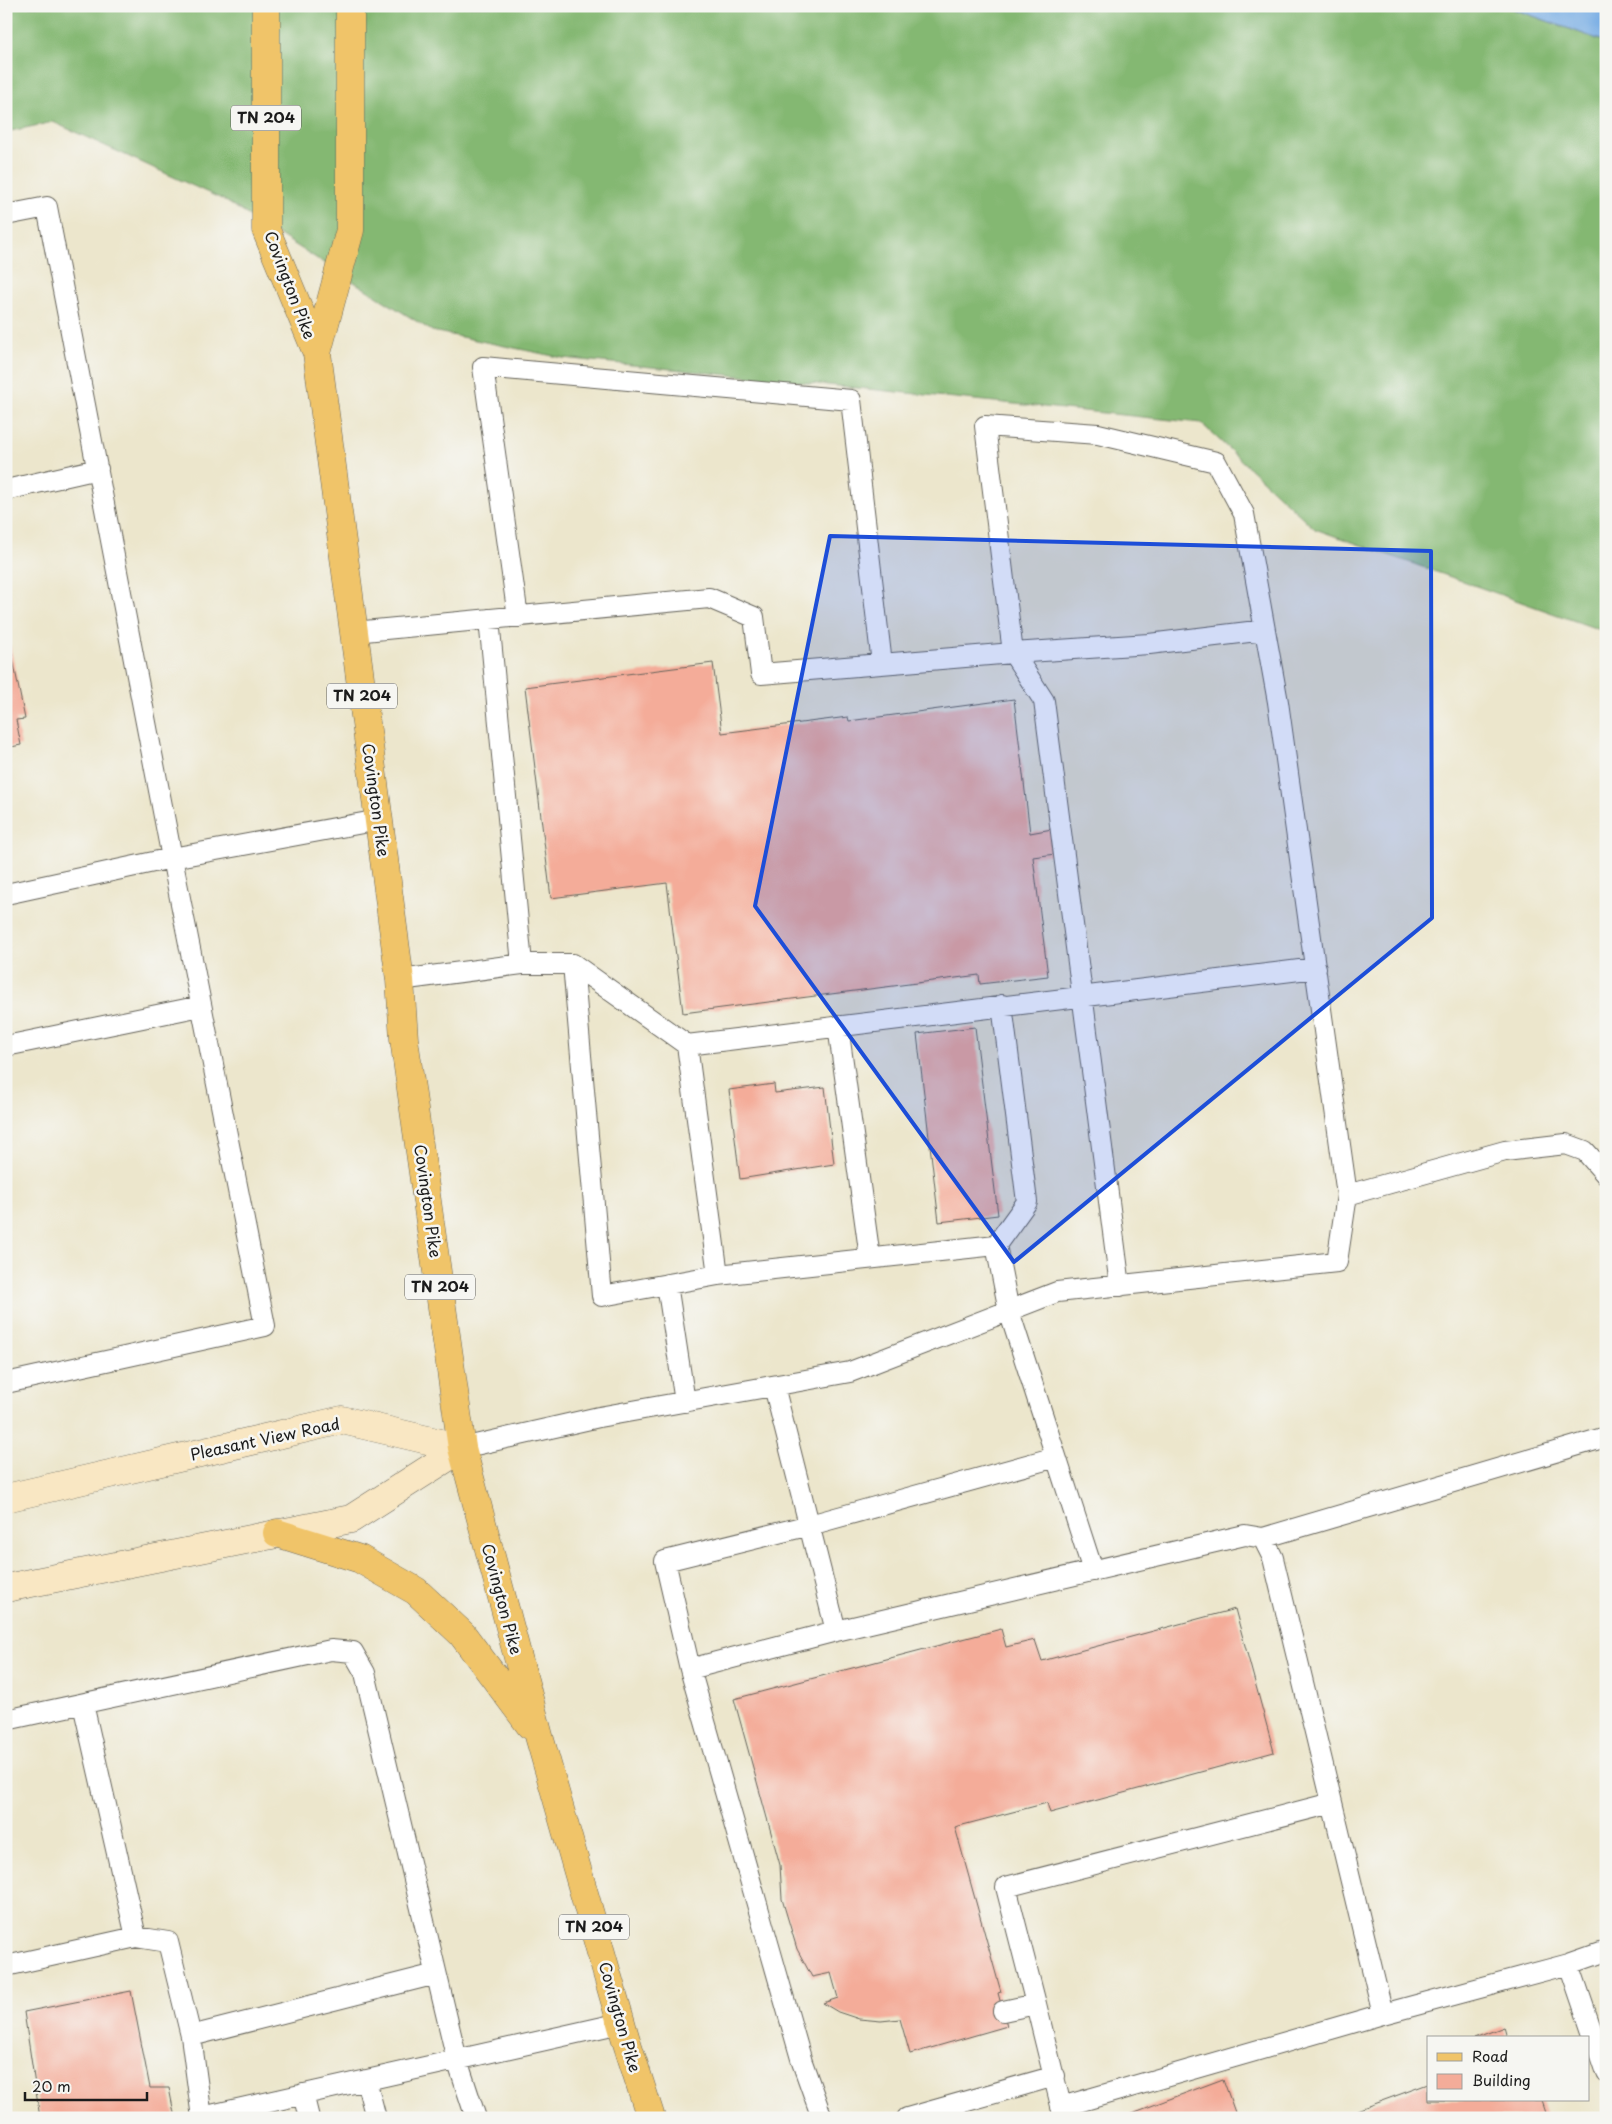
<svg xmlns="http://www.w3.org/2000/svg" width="1612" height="2124" font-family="'Playpen Sans',sans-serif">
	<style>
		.forest { fill: #84b872; stroke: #506a47 }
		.water { fill: #76ace4; stroke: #496480 }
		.building { fill: #f4ac99 }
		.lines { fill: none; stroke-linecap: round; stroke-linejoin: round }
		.service-casing { stroke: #65635a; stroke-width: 22 }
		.secondary-casing { stroke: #65635a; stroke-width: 29 }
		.primary-casing { stroke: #65635a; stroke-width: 29 }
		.service { stroke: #fff; stroke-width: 20 }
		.secondary { stroke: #f9e7c3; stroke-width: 28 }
		.primary { stroke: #f0c469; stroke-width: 28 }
		.marked { fill: #1d4ed8; fill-opacity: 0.2; stroke: #1d4ed8; stroke-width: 4; stroke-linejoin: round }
		.labels { text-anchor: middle; stroke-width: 5; stroke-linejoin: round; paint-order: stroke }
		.shield { fill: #f6f6f2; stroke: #5d5d5c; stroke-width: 1 }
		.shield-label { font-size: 15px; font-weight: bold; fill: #1c1c1c }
		.street-label { font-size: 16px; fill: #1c1c1c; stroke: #f6f6f2 }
	</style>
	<rect width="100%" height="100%" fill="#f6f6f2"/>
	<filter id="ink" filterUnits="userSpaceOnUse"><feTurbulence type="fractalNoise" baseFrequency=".02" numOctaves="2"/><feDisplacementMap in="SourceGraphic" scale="10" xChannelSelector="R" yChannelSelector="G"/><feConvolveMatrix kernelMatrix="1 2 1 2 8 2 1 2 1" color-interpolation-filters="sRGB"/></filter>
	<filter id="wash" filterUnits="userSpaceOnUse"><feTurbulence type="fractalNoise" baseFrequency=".0096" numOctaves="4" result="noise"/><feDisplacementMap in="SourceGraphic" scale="20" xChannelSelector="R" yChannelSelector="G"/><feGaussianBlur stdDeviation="1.12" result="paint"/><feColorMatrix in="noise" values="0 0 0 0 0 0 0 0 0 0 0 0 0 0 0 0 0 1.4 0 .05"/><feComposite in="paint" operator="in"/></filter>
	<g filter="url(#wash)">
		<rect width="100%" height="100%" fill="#ece6cc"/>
		<path class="forest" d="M6 6H1505L1606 42V632L1315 529 1201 423 563 358 432 331 224 200 53 122 6 132Z"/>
		<path class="water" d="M1505 6H1606V42Z"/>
		<g id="blocks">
			<path class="building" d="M10 645 25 719 16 720 21 745 6 748V646Z
				M713 663 722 733 848 717 849 721 1014 699 1030 833 1052 829 1055 854 1033 857 1048 976 980 984 979 975 683 1013 667 883 551 898 525 687Z
				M975 1027 998 1215 939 1222 917 1034Z
				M774 1084 775 1093 825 1087 834 1164 740 1179 729 1090Z
				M1235 1609 1274 1752 1050 1813 1047 1803 955 1827 1001 1992 998 1993 1007 2026 910 2054 900 2019 881 2021 859 2019 838 2012 823 2003 838 1998 831 1973 812 1977 797 1949 782 1899 780 1865 734 1699 1001 1629 1006 1647 1035 1640 1042 1661Z
				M131 1991 150 2088H169L175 2118H40L24 2012Z
				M1504 2027 1507 2038H1474Z
				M1223 2079 1237 2118H1119Z
				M1428 2084V2100H1542L1548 2118H1360L1357 2110Z"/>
		</g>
	</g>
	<g filter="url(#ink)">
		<use href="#blocks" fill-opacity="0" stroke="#65635a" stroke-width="1"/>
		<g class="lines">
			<defs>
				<path id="service" d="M6 215 47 207 172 858 265 1326 6 1383
					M6 490 98 469
					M518 617 483 367 851 400 882 664
					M354 632 709 598 754 617 761 674 1013 653 985 426 1098 434 1216 462 1244 514 1278 702 1347 1195 1337 1262 1057 1292 850 1372 599 1417 462 1448
					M6 894 172 858 379 820
					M522 964H573L602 1296 718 1275 996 1245 1009 1311 1093 1571
					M573 964 687 1045 1316 968
					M400 980 522 964 489 619
					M838 1026 870 1258
					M687 1045 718 1275
					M6 1046 201 1006
					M1347 1195 1505 1151 1566 1144 1585 1151 1606 1175
					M996 1245 1027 1202 1002 1005
					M667 1284 685 1402
					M1120 1286 1044 701 1013 653 1149 644 1265 630
					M774 1386 836 1631 690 1669 802 2062 822 2118
					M1263 1538 1606 1437
					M836 1631 1245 1535 1263 1538 1273 1558 1383 2014
					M690 1669 665 1561 810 1525 1056 1457
					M83 1704 136 1937
					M6 1720 331 1650 353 1652 365 1673 457 2060 476 2118
					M1569 1964 1606 1951
					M6 1966 136 1937 168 1942 191 2036 202 2118
					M1036 2004 1006 1887 1332 1803
					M1003 2011 1036 2004 1064 2118
					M191 2036 436 1974
					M366 2080 376 2118
					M303 2094 309 2118
					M1061 2107 1383 2014 1569 1964 1606 2073
					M202 2117 621 2023
					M907 2118 1055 2076"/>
				<path id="secondary" d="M6 1498 342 1420 462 1448
					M6 1588 351 1519 462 1448"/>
				<path id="primary" d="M266 6V230L317 353 400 980 404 1039 462 1448 539 1736 626 2040 651 2118
					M317 353 350 230V6
					M277 1533 360 1559 416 1591 462 1634 530 1725"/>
			</defs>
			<use href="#service" class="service-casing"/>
			<use href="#secondary" class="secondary-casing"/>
			<use href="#primary" class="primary-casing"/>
			<use href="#service" class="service"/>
			<use href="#secondary" class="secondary"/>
			<use href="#primary" class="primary"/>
		</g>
	</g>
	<path class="marked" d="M830 536 1431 551 1432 918 1014 1262 755 906Z"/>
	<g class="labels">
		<g class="shield">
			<rect x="231" y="105.5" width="70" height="25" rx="4"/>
			<rect x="327" y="683.5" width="70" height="25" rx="4"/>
			<rect x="405" y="1274.5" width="70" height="25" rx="4"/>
			<rect x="559" y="1914.5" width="70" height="25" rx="4"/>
		</g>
		<g class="shield-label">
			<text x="266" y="123">TN 204</text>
			<text x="362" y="701">TN 204</text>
			<text x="440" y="1292">TN 204</text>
			<text x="594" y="1932">TN 204</text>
		</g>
		<g class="street-label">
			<text transform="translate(290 285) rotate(69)" y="6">Covington Pike</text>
			<text transform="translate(376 800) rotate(82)" y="6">Covington Pike</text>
			<text transform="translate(428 1201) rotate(82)" y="6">Covington Pike</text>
			<text transform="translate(265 1439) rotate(-12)" y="6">Pleasant View Road</text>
			<text transform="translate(502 1599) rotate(75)" y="6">Covington Pike</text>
			<text transform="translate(620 2017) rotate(74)" y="6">Covington Pike</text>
		</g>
	</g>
	<rect width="1612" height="2124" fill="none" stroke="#f6f6f2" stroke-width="25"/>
	<rect x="1427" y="2036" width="162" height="65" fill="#f6f6f2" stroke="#9f9f9c"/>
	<rect x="1437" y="2053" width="25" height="8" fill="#f0c469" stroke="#9f9f9c"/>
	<text x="1472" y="2062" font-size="15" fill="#1c1c1c">Road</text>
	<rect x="1437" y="2074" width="25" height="15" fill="#f4ac99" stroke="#9f9f9c"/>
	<text x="1472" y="2086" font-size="15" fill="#1c1c1c">Building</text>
	<path d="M25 2092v8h122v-8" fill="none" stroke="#1c1c1c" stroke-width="2.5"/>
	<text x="32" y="2092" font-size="15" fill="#1c1c1c" stroke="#f6f6f2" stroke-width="4" paint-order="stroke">20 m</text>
</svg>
